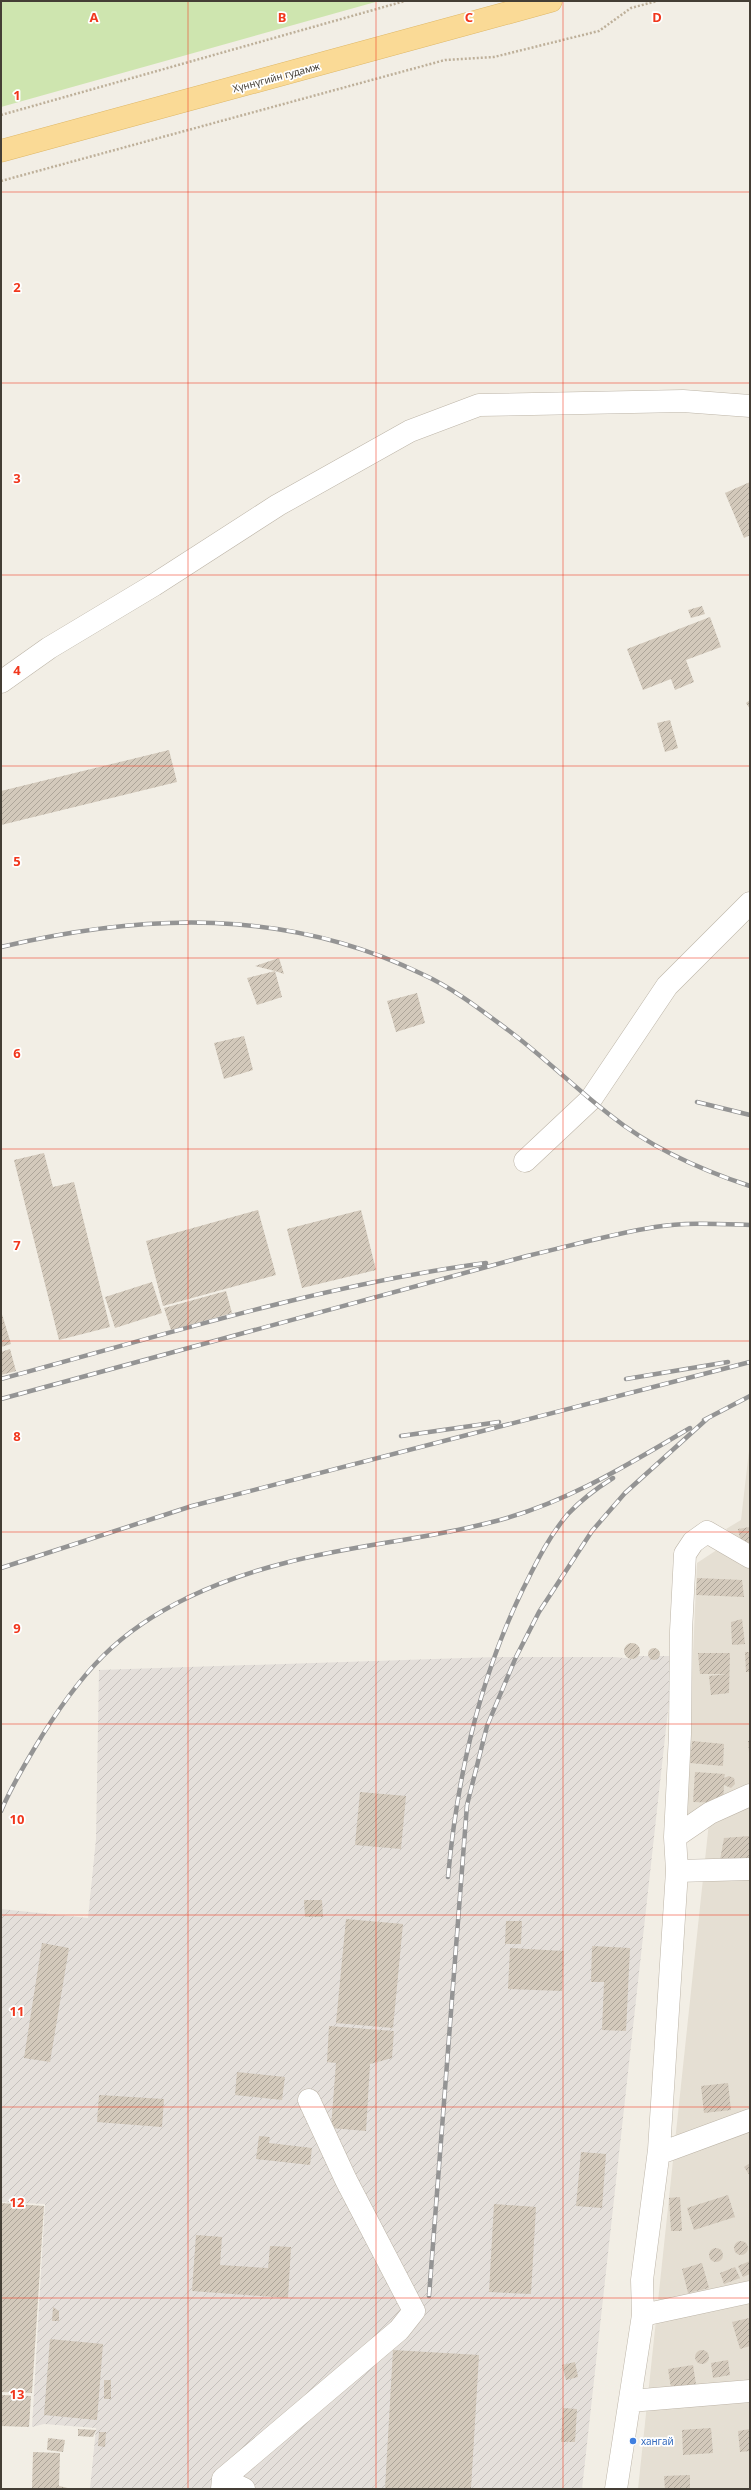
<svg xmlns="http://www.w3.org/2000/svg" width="751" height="2490" font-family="'Noto Sans',sans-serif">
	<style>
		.residential { fill: #e5dfd3 }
		.industrial { fill: url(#industrial-furrows) }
		.green { fill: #cee5af }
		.building { fill: url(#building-hatch) }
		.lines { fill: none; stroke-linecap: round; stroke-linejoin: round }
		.minor-casing { stroke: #bdb5a8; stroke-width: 23 }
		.major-casing { stroke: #deb767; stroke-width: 23 }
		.path { stroke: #beb09a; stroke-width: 2.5; stroke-dasharray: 2 2; stroke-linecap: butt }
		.minor { stroke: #fff; stroke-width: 22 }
		.major { stroke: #fada96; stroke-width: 22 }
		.rail-casing { stroke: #949494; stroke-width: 4.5 }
		.rail { stroke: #fff; stroke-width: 3; stroke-dasharray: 9; stroke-linecap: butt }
		.grid { fill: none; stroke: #f1371d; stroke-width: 1; stroke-opacity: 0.55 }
		.shop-dot { fill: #3f7fe0; stroke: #fff; stroke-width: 1.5 }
		.labels { text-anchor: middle; stroke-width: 3.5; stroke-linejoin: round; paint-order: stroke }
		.street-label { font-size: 10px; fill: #443e35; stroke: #fff }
		.shop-label { font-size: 10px; fill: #366cbe; stroke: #fff; text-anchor: start }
		.grid-label { font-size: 13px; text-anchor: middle; font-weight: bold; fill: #f1371d; stroke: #fff; stroke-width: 3.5; stroke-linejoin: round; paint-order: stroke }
	</style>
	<defs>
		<pattern id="industrial-furrows" width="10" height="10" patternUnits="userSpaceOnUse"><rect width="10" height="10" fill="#e4dfda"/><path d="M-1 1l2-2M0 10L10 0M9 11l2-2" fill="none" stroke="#c5c0bc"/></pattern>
		<pattern id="building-hatch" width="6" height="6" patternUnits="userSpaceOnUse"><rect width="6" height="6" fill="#d3c9bb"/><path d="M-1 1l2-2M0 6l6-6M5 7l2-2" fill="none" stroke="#ada599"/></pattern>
	</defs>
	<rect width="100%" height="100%" fill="#f2eee5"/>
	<path class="residential" d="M750 1442V2489H638L710 1813 686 1815 697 1563 735 1538 726 1529 741 1520Z"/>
	<path class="industrial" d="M638 1656H674L582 2489H90L96 2428 44 2424 32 2427 45 2204 1 2202V1909L88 1918 96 1839 99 1670 495 1657H615L634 1659Z"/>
	<path class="green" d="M1 1H379L1 107Z"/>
	<path class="building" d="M750 482V535L744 538 725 493Z
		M702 606 705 614 691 618 688 610Z
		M710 617 721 647 686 660 694 682 675 690 671 679 643 690 627 649Z
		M750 700V709L746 703Z
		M670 720 678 748 665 752 657 723Z
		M169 750 177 782 1 825V791Z
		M279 958 284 974 275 971 282 997 257 1005 247 978 275 971 255 966Z
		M417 993 425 1023 396 1032 387 1001Z
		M244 1036 253 1070 224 1079 214 1043Z
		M44 1153 53 1187 74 1182 110 1327 59 1340 14 1160Z
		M258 1210 276 1275 163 1306 146 1241Z
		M361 1210 376 1270 302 1288 287 1229Z
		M152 1282 162 1313 115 1328 105 1297Z
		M226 1291 232 1313 171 1330 164 1308Z
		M1 1311 11 1344 1 1347Z
		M10 1349 16 1371 1 1375V1352Z
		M750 1527V1546L742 1548 738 1529Z
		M697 1578 742 1580 744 1597 696 1595Z
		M742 1619 745 1644 732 1645 731 1622Z
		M624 1651a8 8 0 1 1 16 0a8 8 0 1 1-16 0Z
		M648 1654a6 6 0 1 1 12 0a6 6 0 1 1-12 0Z
		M745 1652H750V1672H746Z
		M698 1653H730L729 1693 711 1695 709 1676 727 1674H700Z
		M692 1741 724 1744 723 1766 690 1763Z
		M748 1741H750V1753H749Z
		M695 1772 725 1774 724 1778 729 1776 734 1778 735 1784 731 1788 724 1785 723 1803 693 1802Z
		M360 1792 406 1796 401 1849 355 1845Z
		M750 1836V1858L720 1860 724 1838Z
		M304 1900H322L323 1917H305Z
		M346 1919 403 1924 393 2028 336 2023Z
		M506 1921H522L521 1944H505Z
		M42 1943 69 1948 50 2062 24 2058Z
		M592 1946 630 1948 626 2031 602 2030 604 1982H591Z
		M510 1948 564 1951 562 1991 508 1989Z
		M329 2026 394 2031 392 2058 370 2064 366 2131 331 2128 336 2063 327 2062Z
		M237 2072 285 2077 282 2100 235 2095Z
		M728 2083 731 2110 704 2113 701 2086Z
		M99 2095 164 2099 162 2127 97 2122Z
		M259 2136 270 2137 269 2143 312 2148 310 2165 256 2159Z
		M581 2152 606 2154 602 2208 576 2206Z
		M750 2163V2176L744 2167Z
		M728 2195 735 2217 694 2230 687 2208Z
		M680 2197 682 2231H671L669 2198Z
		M1 2203 44 2206 32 2393 1 2392Z
		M494 2204 536 2207 531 2294 489 2292Z
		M196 2235 222 2237 220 2265 268 2268 270 2246 291 2247 288 2298 192 2291Z
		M734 2248a7 7 0 1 1 14 0a7 7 0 1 1-14 0Z
		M709 2255a7 7 0 1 1 14 0a7 7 0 1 1-14 0Z
		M750 2261V2274L743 2277 738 2266Z
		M702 2263 709 2288 688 2293 682 2269Z
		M735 2267 740 2278 724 2284 720 2273Z
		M53 2307 59 2311V2321H52Z
		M749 2318 750 2346 740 2349 732 2322Z
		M50 2339 103 2344 97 2420 44 2415Z
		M695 2357a7 7 0 1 1 14 0a7 7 0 1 1-14 0Z
		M393 2350 479 2355 471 2489H385Z
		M728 2360 730 2375 713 2378 711 2363Z
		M575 2362 578 2377 566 2380 562 2365Z
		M693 2365 696 2384 671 2388 668 2369Z
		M104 2380H111V2399H104Z
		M1 2395 31 2396 29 2427 1 2426Z
		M563 2408 577 2409 575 2442H561Z
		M711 2428 713 2453 683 2455 682 2430Z
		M78 2429 96 2430 93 2437 78 2436Z
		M750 2429V2451L740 2452 738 2431Z
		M99 2432H106L105 2447 98 2446Z
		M48 2438 65 2440 63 2452 47 2450Z
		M33 2452 60 2453 59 2486 72 2489H32Z
		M690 2475V2489H665L664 2476Z"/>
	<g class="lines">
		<defs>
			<path id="minor" d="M1 682 49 648 154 585 278 505 410 431 479 405 683 401 750 406
				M525 1161 591 1099 667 986 750 903
				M675 1837 710 1813 750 1795
				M677 1871 750 1869
				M659 2150 666 2151 750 2120
				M643 2315 750 2292
				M630 2401 750 2391
				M223 2479 244 2489
				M222 2489 223 2479 399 2330 414 2311 346 2180 309 2100
				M616 2489 643 2315 642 2280 659 2150 677 1871 675 1837 680 1734 681 1631 685 1554 693 1542 707 1532 750 1557"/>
			<path id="major" d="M1 151 551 1"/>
		</defs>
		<use href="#minor" class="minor-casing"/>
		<use href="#major" class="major-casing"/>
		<path class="path" d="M1 115 405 1
			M1 181 445 60 494 57 599 31 631 8 657 1"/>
		<use href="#minor" class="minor"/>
		<use href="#major" class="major"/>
		<defs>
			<path id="rail" d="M1 947C145 913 286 908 422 974 453 988 481 1010 508 1030 544 1057 575 1088 610 1115 651 1148 701 1170 750 1186
				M697 1102 750 1115
				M1 1379C161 1336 321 1285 486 1263
				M626 1379 728 1362
				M1 1399 527 1256C570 1246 612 1234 655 1227 686 1222 719 1224 750 1225
				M704 1420 750 1396
				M401 1436 499 1422
				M1 1568 192 1506 750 1362
				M1 1811C10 1790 22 1769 34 1749 53 1717 76 1683 103 1656 151 1608 221 1579 285 1563 352 1545 422 1540 488 1523 561 1506 626 1466 690 1428
				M448 1877C457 1778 479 1679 523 1589 536 1563 549 1536 568 1514 581 1500 597 1488 613 1478
				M429 2296 467 1805 487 1726 516 1657 539 1612 592 1531 625 1493 708 1418"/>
		</defs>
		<use href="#rail" class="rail-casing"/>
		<use href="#rail" class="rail"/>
	</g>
	<path class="grid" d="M188 1V2489M376 1V2489M563 1V2489M1 192H750M1 383H750M1 575H750M1 766H750M1 958H750M1 1149H750M1 1341H750M1 1532H750M1 1724H750M1 1915H750M1 2107H750M1 2298H750"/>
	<circle class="shop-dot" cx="633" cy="2441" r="4"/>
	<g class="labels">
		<g class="street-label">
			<text transform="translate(276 77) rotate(-15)" y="4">Хүннүгийн гудамж</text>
		</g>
		<g class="shop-label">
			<text x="641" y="2445">хангай</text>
		</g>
	</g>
	<g class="grid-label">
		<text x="94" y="22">A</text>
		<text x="282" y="22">B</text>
		<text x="469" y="22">C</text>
		<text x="657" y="22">D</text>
		<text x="17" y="100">1</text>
		<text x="17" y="292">2</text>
		<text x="17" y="483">3</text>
		<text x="17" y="675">4</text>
		<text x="17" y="866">5</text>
		<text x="17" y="1058">6</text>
		<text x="17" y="1250">7</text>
		<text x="17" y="1441">8</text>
		<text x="17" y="1633">9</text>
		<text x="17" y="1824">10</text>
		<text x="17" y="2016">11</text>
		<text x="17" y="2207">12</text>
		<text x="17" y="2399">13</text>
	</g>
	<rect width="751" height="2490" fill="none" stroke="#443e35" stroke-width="4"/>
</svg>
